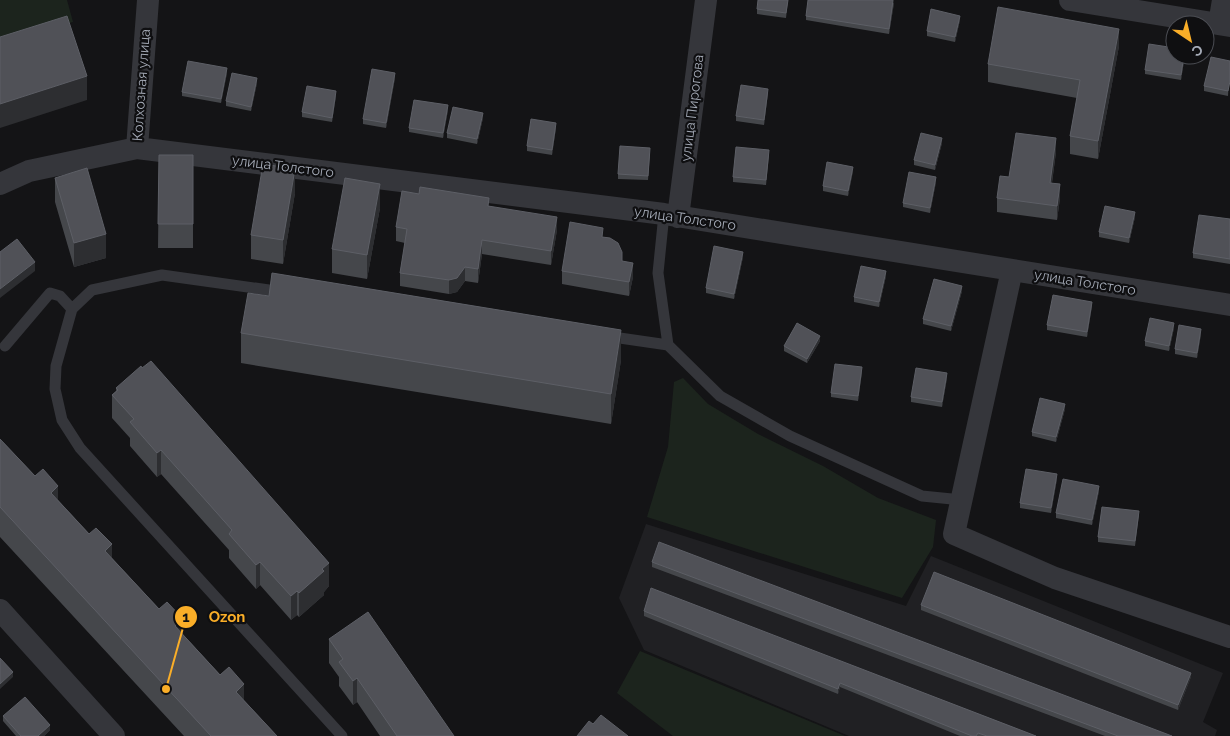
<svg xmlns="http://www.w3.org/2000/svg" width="1230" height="736" font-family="Raleway,sans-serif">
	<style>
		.built { fill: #202023 }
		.green { fill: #1c241d }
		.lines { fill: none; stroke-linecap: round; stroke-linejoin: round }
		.service { stroke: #35363b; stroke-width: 11 }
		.minor { stroke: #35363b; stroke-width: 22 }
		.wall { fill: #45474b }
		.shaded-wall { fill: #2d2e31 }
		.building { fill: #505157; stroke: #5d5f66 }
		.labels { text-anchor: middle; stroke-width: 4.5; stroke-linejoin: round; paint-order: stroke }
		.street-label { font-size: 14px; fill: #a5abb7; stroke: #0f0f11 }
		.leader { fill: none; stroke: #faae28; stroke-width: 2 }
		.callout-dot { fill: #faae28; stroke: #0f0f11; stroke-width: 2 }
		.mark-label { font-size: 15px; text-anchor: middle; font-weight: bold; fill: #111 }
		.callout-label { font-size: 15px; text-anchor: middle; font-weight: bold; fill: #faae28; stroke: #0f0f11; stroke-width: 4.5; stroke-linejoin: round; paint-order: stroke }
	</style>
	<rect width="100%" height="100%" fill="#141416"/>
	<path class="built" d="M646 524 906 606 931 556 1223 673 1203 722 1217 730 1215 736H849L644 650 619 598Z"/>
	<path class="green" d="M0 0H67L73 22 0 40Z
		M683 378 708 404 758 434 823 466 878 498 936 520 933 547 902 598 647 517 668 447 674 382Z
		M640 651 845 736H673L617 693Z"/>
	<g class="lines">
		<path class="service" d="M664 214 658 273 668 345 720 396 790 436 922 496 962 500
			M283 292 162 275 92 290 72 309 56 366 55 389 62 420 80 448 342 736
			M606 336 668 345
			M5 346 50 293 60 296 72 309"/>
		<path class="minor" d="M1070 0 1230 26
			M1219 24 1223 0
			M137 148 148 0
			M0 184 29 171 137 148 664 214 1230 305
			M678 217 706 0
			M1012 270 954 534 1055 578 1230 637
			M0 610 114 736"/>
	</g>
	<path class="wall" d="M788 0 786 18 757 14V9Z
		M894 3 889 34 806 20V16Z
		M960 20 955 42 927 36V31Z
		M1119 46 1098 159 1070 154V136L1077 98 988 82V64Z
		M1185 55 1181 80 1145 74V70Z
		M1230 61 1228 96 1204 91V86Z
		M227 73 221 103 182 96V92Z
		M395 78 386 128 363 124V119Z
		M257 83 251 111 226 106V101Z
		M768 93 764 125 736 121V116Z
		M336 96 332 122 302 117V112Z
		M448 110 443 138 409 132V128Z
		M483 118 477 144 447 138V133Z
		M556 128 552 155 527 151V146Z
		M942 143 935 170 914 165V160Z
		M1056 152 1052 183 1060 198 1057 220 997 212V198L1009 177Z
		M650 153 648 180 618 179V174Z
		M159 155H193V248H158Z
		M769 155 766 185 733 182V177Z
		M853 171 848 196 823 191V186Z
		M55 178 106 258 74 267 55 202Z
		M936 182 930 213 903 207V203Z
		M295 193 283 264 251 259V235Z
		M489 206 557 230 551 265 482 254 478 283 465 281 457 292 449 294 400 286V273L405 243 396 241V227Z
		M380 208 367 279 332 273V249Z
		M1135 217 1129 243 1099 237V232Z
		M1230 219V264L1193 258V253Z
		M603 237 622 261 633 277 629 296 562 284V271Z
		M743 257 734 299 706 293V288Z
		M886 276 879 307 854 302V297Z
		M962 291 951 331 923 324V319Z
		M269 296 621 360 611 424 241 363V333Z
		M1092 306 1087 337 1047 330V325Z
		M1174 328 1169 351 1145 346V341Z
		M1201 334 1197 358 1175 354V349Z
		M820 341 807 363 784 351V346Z
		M862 372 858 401 831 397V393Z
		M947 378 942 407 911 402V397Z
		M116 388 329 586 324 592V595L299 617 297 615 291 620 260 585 256 589 229 558V550L161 474 157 477 130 446V438L112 418V395L116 391Z
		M1065 409 1056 442 1032 436V432Z
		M0 439 58 500 277 736H184L0 537Z
		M1057 479 1051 513 1020 508V503Z
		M1099 491 1092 525 1056 518V513Z
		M1139 515 1135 546 1098 542V537Z
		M652 562 1172 736H1105L652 567Z
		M921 605 1191 677 1178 710 921 610Z
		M644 611 1036 736H960L840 687 838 694 644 616Z
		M329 639 454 736H380L357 702 353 705 339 686V677L329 663Z
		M3 716 50 730 44 736H16L3 721Z"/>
	<path class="shaded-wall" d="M894 0V3L889 34V29Z
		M960 16V20L955 42V37Z
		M1119 29V46L1098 159V141Z
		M1184 55H1185L1181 80V75Z
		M227 68V73L221 103V99Z
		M395 73V78L386 128V123Z
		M87 76V100L0 128V104Z
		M257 78V83L251 111V107Z
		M768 89V93L764 125V120Z
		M336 91V96L332 122V118Z
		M448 105V110L443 138V133Z
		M483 113V118L477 144V139Z
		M556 123V128L552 155V150Z
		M942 138V143L935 170V165Z
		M1056 138V152L1050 196V183Z
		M853 167V171L848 196V191Z
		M295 169V193L283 264V240Z
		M936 177V182L930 213V208Z
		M380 184V208L367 279V255Z
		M1060 184V198L1057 220V206Z
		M1135 212V217L1129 243V238Z
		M557 217V230L551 265V251Z
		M106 234V258L74 267V243Z
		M482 240V254L478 283V269Z
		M743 252V257L734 299V294Z
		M35 262V271L0 298V289Z
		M633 263V277L629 296V282Z
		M465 267V281L457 292 449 294V280Z
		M886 271V276L879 307V302Z
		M962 286V291L951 331V326Z
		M1092 302V306L1087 337V332Z
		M1174 323V328L1169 351V346Z
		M1201 329V334L1197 358V353Z
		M621 330V360L611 424V394Z
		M820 336V341L807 363V359Z
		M862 367V372L858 401V396Z
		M947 373V378L942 407V402Z
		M1065 404V409L1056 442V437Z
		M161 450V474L157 477V453Z
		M1057 474V479L1051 513V508Z
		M58 486V516L51 493Z
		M1099 486V491L1092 525V520Z
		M112 544V574L105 551Z
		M260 562V585L256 589V565Z
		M329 563V586L324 592V595L299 617V593L322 569Z
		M297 591V615L291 620V596Z
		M183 619V649L175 626Z
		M13 672V677L0 689V684Z
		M1191 673V677L1178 710V705Z
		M357 678V702L353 705V681Z
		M840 683V687L838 694V689Z
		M244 684V713L236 692Z
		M50 725V730L44 736H38Z"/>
	<path class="building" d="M758 0H788L786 13 757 9Z
		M808 0H893L889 29 806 16Z
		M998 7 1119 29 1098 141 1070 136 1080 80 988 64Z
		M931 9 960 16 955 37 927 31Z
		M67 16 87 76 0 104V37Z
		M1149 44 1175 48V55H1184L1181 75 1145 70Z
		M1211 57 1230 61V81L1228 91 1204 86Z
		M188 61 227 68 221 99 182 92Z
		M372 69 395 73 386 123 363 119Z
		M232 73 257 78 251 107 226 101Z
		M741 85 768 89 764 120 736 116Z
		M307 86 336 91 332 118 302 112Z
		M414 100 448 105 443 133 409 128Z
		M453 107 483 113 477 139 447 133Z
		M531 119 556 123 552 150 527 146Z
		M921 133 942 138 935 165 914 160Z
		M1016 133 1056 138 1050 183 1060 184 1057 206 997 198 1000 176 1009 177Z
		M620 146 650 148 648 176 618 174Z
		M736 147 769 150 766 180 733 177Z
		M159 155H193V224H158Z
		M827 162 853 167 848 191 823 186Z
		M263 164 295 169 283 240 251 235Z
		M87 168 106 234 74 243 55 178Z
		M909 172 936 177 930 208 903 203Z
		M345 178 380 184 367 255 332 249Z
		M420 187 489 198 488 206 557 217 551 251 482 240 478 269 465 267 457 278 449 280 400 273 407 229 396 227 402 191 419 194Z
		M1105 206 1135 212 1129 238 1099 232Z
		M1199 215 1230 219V259L1193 253Z
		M570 222 603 228 602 237 610 238 618 243 622 252V261L633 263 629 282 562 271Z
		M17 239 35 262 0 289V252Z
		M714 246 743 252 734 294 706 288Z
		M861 266 886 271 879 302 854 297Z
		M272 273 621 330 611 394 241 333 248 293 269 296Z
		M934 279 962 286 951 326 923 319Z
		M1053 295 1092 302 1087 332 1047 325Z
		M1150 318 1174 323 1169 346 1145 341Z
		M797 323 820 336 807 359 784 346Z
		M1179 325 1201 329 1197 353 1175 349Z
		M151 361 329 563 322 569 324 571 299 593 297 591 291 596 260 562 256 565 229 534 232 530 161 450 157 453 130 422 134 419 112 395 118 390 116 388 141 366 142 368Z
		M835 364 862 367 858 396 831 393Z
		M916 368 947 373 942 402 911 397Z
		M1040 398 1065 404 1056 437 1032 432Z
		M0 439 35 476 43 469 58 486 51 493 89 534 96 528 112 544 105 551 159 609 167 602 183 619 175 626 220 675 229 667 244 684 236 692 277 736H211L0 507Z
		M1026 469 1057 474 1051 508 1020 503Z
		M1063 479 1099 486 1092 520 1056 513Z
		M1102 507 1139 511 1135 541 1098 537Z
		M659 542 1172 736H1118L652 562Z
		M934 572 1191 673 1178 705 921 605Z
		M651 588 1036 736H987L978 733 976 736H972L840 683 838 689 644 611Z
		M368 612 454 736H397L357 678 353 681 339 662 343 659 329 639Z
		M0 658 13 672 0 684Z
		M25 697 50 725 38 736H21L3 716Z
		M601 715 628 736H577L589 721 593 724Z"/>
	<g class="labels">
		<g class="street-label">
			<text transform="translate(141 85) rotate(-86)" y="5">Колхозная улица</text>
			<text transform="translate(692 108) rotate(-83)" y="5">улица Пирогова</text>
			<text transform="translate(283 166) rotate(7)" y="5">улица Толстого</text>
			<text transform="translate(685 218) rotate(8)" y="5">улица Толстого</text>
			<text transform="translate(1085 282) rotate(9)" y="5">улица Толстого</text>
		</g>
	</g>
	<path class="leader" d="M166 689L186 617"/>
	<g class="callout-dot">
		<circle cx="166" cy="689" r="5"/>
		<circle cx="186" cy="617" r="12"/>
	</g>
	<g class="mark-label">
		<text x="186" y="622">1</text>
	</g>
	<g class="callout-label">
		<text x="227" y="622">Ozon</text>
	</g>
	<g transform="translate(1190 40) rotate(145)"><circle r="24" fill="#0f0f11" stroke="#4b4d53"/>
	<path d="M0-4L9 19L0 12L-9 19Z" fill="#faae28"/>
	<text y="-8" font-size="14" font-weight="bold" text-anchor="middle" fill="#a5abb7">С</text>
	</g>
</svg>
